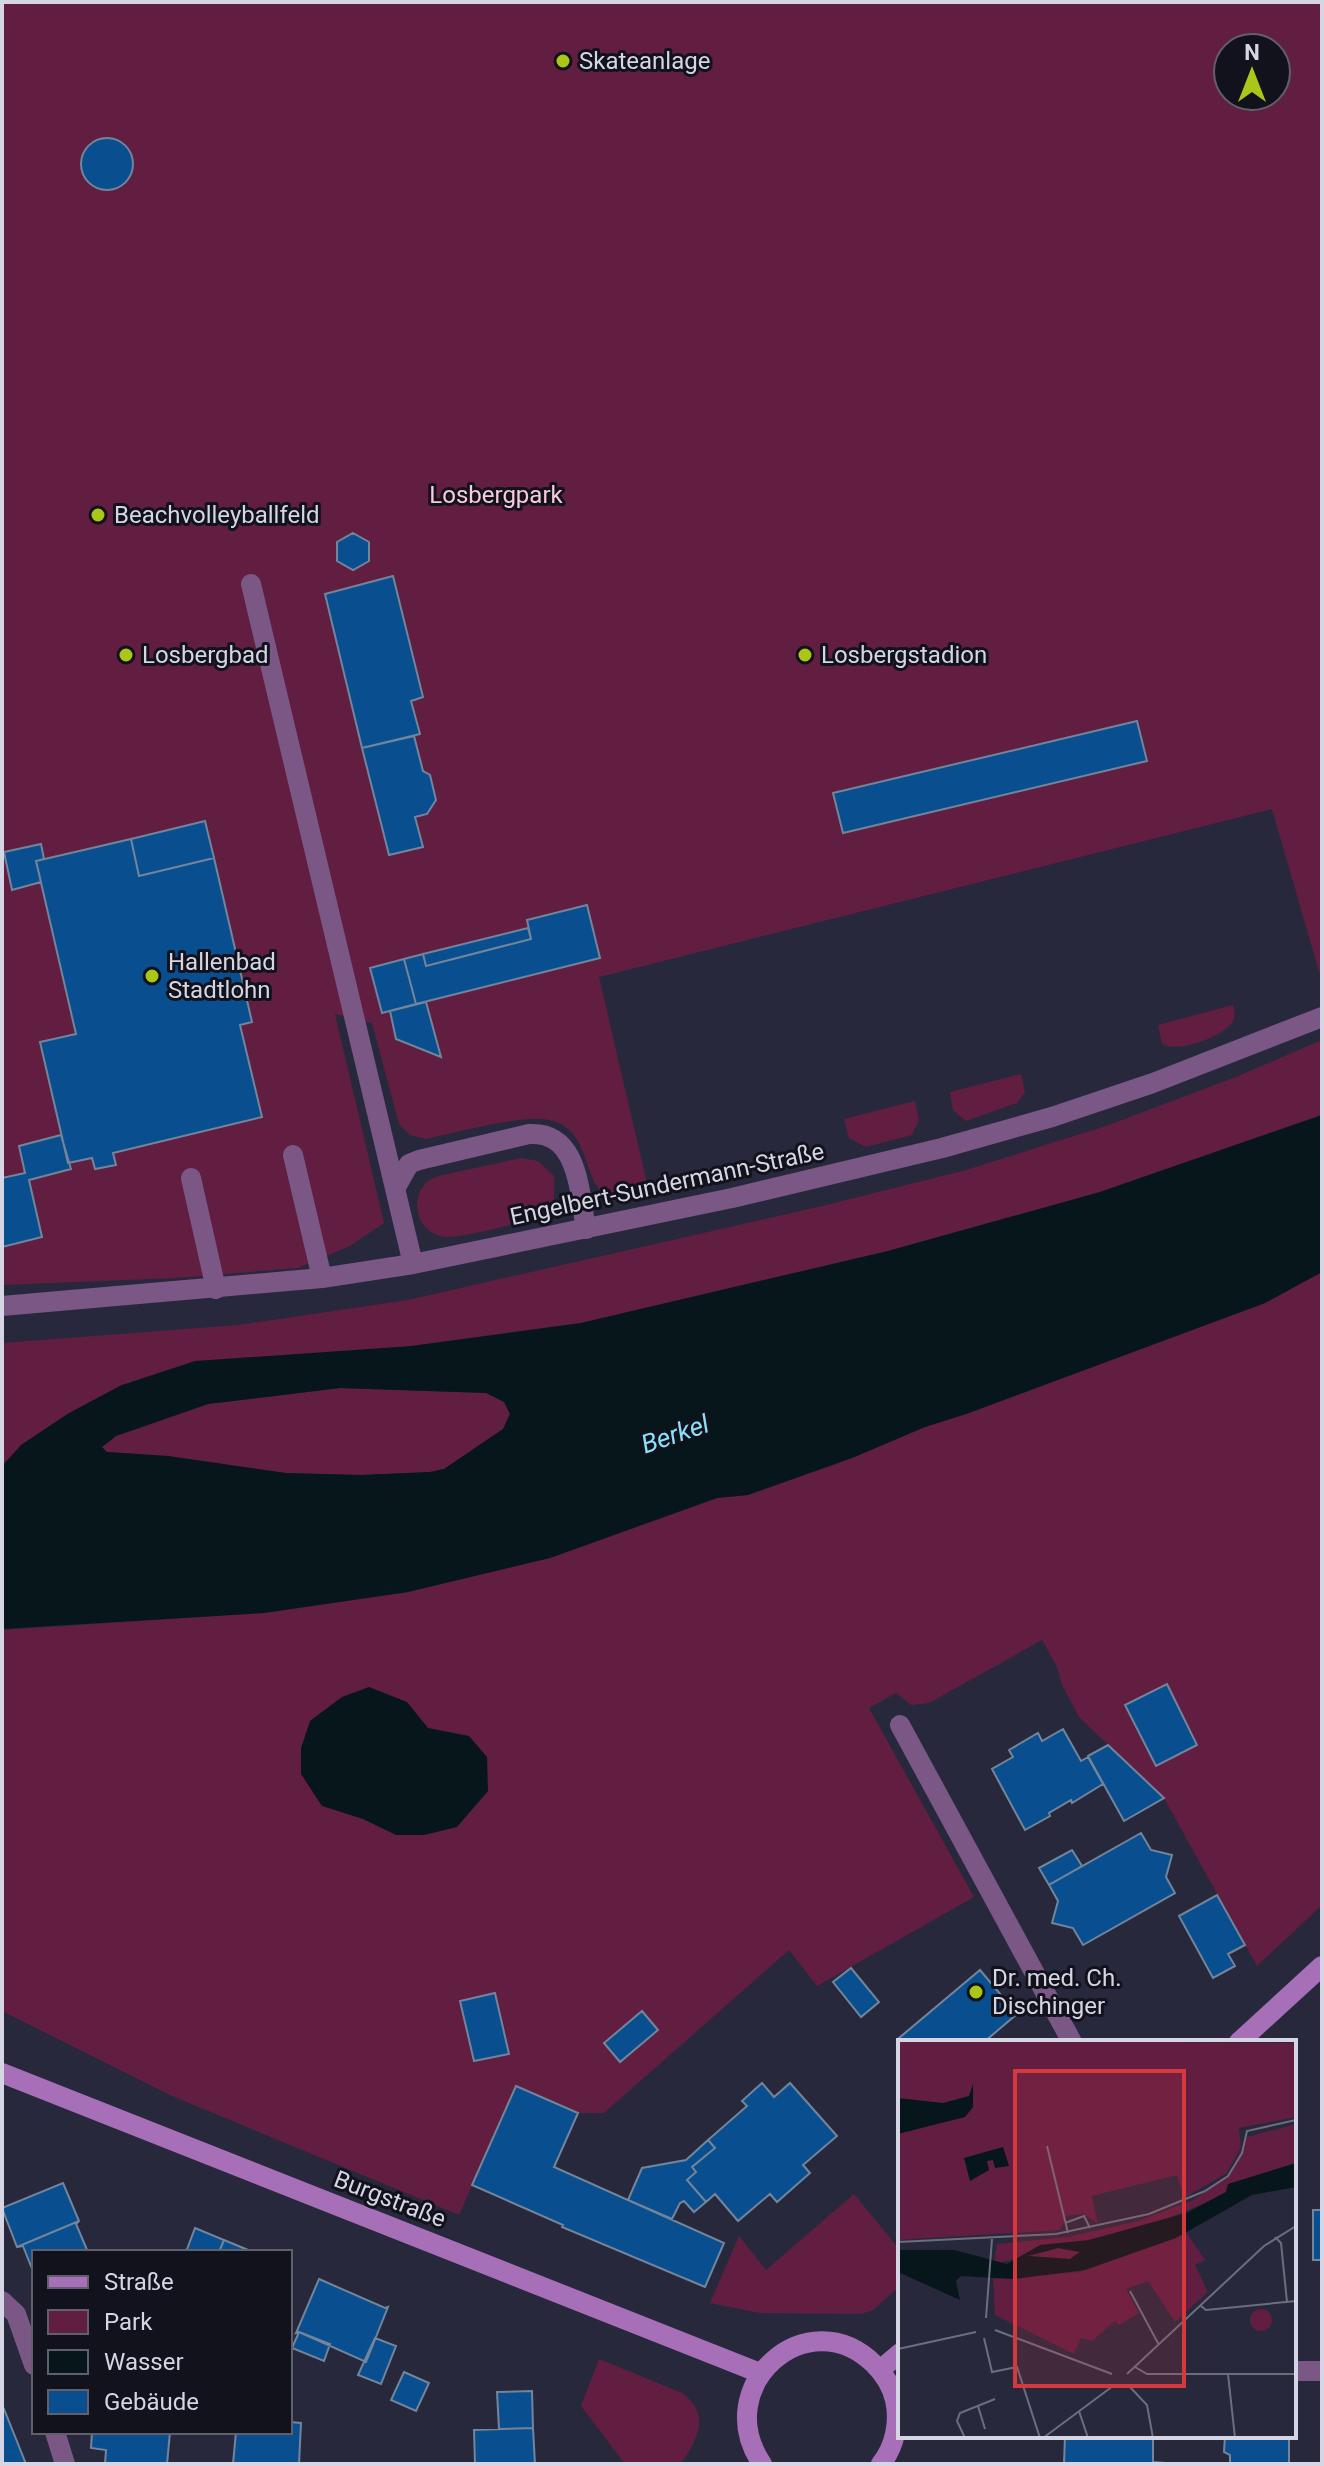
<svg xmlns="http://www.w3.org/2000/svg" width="1324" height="2466" font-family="Roboto,sans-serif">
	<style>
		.green { fill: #611e41; fill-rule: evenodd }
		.water { fill: #06161b; fill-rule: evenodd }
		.building { fill: #094f8f; stroke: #72859b; stroke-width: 2 }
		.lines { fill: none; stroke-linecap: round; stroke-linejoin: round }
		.lane { stroke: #7b5785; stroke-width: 20 }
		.street { stroke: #7b5785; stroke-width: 20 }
		.secondary { stroke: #a86fb9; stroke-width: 20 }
		.poi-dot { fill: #aac719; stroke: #12121c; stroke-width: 3 }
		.labels { text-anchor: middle; stroke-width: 6; stroke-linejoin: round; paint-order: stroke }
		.poi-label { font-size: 24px; fill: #d5d5e4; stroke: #12121c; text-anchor: start }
		.park-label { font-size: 24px; fill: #f9c9dd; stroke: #12121c }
		.street-label { font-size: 24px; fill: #d5d5e4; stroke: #12121c }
		.water-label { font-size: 26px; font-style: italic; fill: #8ae1fb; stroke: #12121c }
		.inset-road { fill: none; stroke: #6d6d80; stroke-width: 2 }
		.view { fill: #d6393b; fill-opacity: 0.15; stroke: #d6393b; stroke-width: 4 }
		.inset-edge { fill: none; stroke: #d5d5e4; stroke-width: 4 }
	</style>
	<rect width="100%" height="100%" fill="#28283d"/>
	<path class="green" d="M2 2H1322V982L1272 809 599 977 650 1196C637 1199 619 1204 607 1196 581 1180 592 1129 549 1120 523 1114 454 1133 426 1139L410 1135 399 1124 372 1023 335 1014 384 1223 350 1246 298 1268 176 1278 2 1285ZM1228 48H1276V96H1228Z
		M1233 1005C1235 1012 1236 1018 1231 1024 1219 1038 1178 1053 1162 1044L1158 1025Z
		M1322 1040V1115L1100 1192 888 1251 581 1323 122 1385C79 1408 36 1430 2 1466V1343L238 1325 408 1300 818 1207 966 1170 1106 1126 1236 1077Z
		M1021 1074 1025 1092 1017 1103 966 1121 953 1110 950 1092Z
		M915 1101 919 1120 912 1135 866 1147 849 1138 844 1119Z
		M521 1158 538 1161 554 1176V1200L542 1217C516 1223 473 1236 448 1237 430 1237 416 1221 417 1204 419 1188 425 1181 438 1176Z
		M1322 1272V1905L1257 1966 1164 1798 1079 1717 1062 1685 1057 1667 1042 1640 929 1703 911 1705 896 1693 869 1708 974 1897 817 1986 789 1950 604 2113H578L516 2086 459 2215 170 2095 2 2011V1630L264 1613 408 1592 550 1558 717 1498 748 1495 852 1458 925 1427 966 1414 1265 1303Z
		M340 1388 486 1393 504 1402 510 1414 503 1429 444 1469 430 1472 361 1475 286 1473 168 1456 107 1452 102 1447 116 1436 208 1404Z
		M854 2194 900 2250V2286L873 2310 861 2314 760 2313 710 2303 739 2236 766 2270Z
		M599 2359 682 2393C711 2414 698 2438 682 2462L625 2464 581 2406Z"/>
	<path class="water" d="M1322 1115V1272L1265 1303 966 1414 925 1427 852 1458 748 1495 717 1498 550 1558 408 1592 264 1613 2 1629V1466L21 1445 69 1413 122 1385 195 1361 412 1346 581 1323 888 1251 1100 1192ZM340 1388 486 1393 504 1402 510 1414 503 1429 444 1469 430 1472 361 1475 286 1473 168 1456 107 1452 102 1447 116 1436 208 1404Z
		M369 1687 407 1702 428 1728 469 1736 487 1757 488 1791 457 1827 424 1835H396L363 1819 322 1806 301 1774V1748L310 1721 342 1697Z"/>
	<path class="building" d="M81 164a26 26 0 1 1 52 0a26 26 0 1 1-52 0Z
		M353 533 369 542V561L353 570 337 561V542Z
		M393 576 423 697 411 701 420 734 362 748 325 594Z
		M1137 721 1147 761 843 833 833 793Z
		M414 736 423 771 430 775 436 800 427 814 415 817 423 847 389 855 362 748Z
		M205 821 214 858 139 876 131 839Z
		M131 839 139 876 214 858 252 1022 240 1025 262 1117 113 1153 116 1165 95 1169 92 1158 68 1163 40 1042 76 1034 36 861Z
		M41 844 44 859 36 861 41 882 12 890 4 852Z
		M587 905 600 958 416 1004 404 959 423 954 426 966 531 939 527 920Z
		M528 928 531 939 426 966 423 954Z
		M404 959 416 1004 382 1013 370 968Z
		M426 1002 441 1057 396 1039 390 1011Z
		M61 1135 71 1169 29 1180 42 1237 2 1247V1178L25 1173 19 1146Z
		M1167 1684 1197 1745 1156 1766 1125 1705Z
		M1063 1729 1081 1761 1088 1757 1103 1784 1072 1803 1071 1800 1049 1813 1050 1816 1025 1830 992 1769 1013 1757 1009 1750 1038 1733 1042 1741Z
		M1108 1745 1164 1798 1124 1821 1088 1756Z
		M1141 1833 1151 1850 1172 1855 1166 1877 1175 1893 1083 1945 1073 1928 1052 1923 1058 1901 1049 1885Z
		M1072 1850 1082 1866 1049 1885 1039 1868Z
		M1217 1895 1245 1945 1228 1954 1235 1966 1213 1978 1179 1916Z
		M851 1968 879 2002 861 2017 833 1982Z
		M980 1970 1017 2014 984 2042H902L899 2038Z
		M495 1993 509 2054 474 2061 460 2001Z
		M642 2011 658 2030 620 2062 604 2043Z
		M762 2083 774 2097 790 2083 837 2136 803 2165 810 2173 777 2202 770 2194 738 2221 715 2194 706 2202 687 2180 696 2172 692 2167 715 2148 708 2140 747 2106 742 2101Z
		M516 2086 578 2113 554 2167 724 2243 705 2287 562 2227 563 2225 472 2185Z
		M708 2140 715 2148 692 2167 696 2172 687 2180 706 2202 694 2212 684 2201 680 2203 672 2219 628 2200 642 2168 686 2160Z
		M63 2183 79 2221 17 2247 2 2208Z
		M1313 2210H1322V2260H1313Z
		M79 2221 76 2224 88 2252H34V2274L23 2246 17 2247Z
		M195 2228 224 2240 219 2252H186Z
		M224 2240 253 2252H219Z
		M319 2279 385 2308 388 2307 366 2362 299 2332 296 2333Z
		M299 2332 330 2344 324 2361 292 2348Z
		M375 2338 396 2346 381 2384 358 2375Z
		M404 2372 429 2383 416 2411 391 2400Z
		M532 2391 533 2428 499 2429 497 2392Z
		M4 2409 26 2464H2V2410Z
		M290 2422 301 2423 299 2464H233L236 2432H290Z
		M533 2428 535 2464H475L474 2430Z
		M92 2432H170L167 2464H105L106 2450 91 2448Z
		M1065 2436H1153V2462L1178 2464H1064Z
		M1225 2436H1289V2464H1230V2455L1224 2452Z"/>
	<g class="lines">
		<path class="lane" d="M293 1155 322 1278
			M191 1178 216 1289
			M396 1187 409 1164 419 1160 529 1134C579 1131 579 1192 586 1229
			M900 1725 1072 2042"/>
		<path class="street" d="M251 584 413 1264
			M2 1306 322 1278 413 1264 732 1198 942 1148 1052 1117 1153 1083 1322 1017
			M2 2301 16 2314 34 2365
			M1294 2371H1322
			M55 2432 65 2464"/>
		<path class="secondary" d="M1239 2042 1322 1966
			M2 2073 760 2373
			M880 2370 900 2353
			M762 2464C709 2386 808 2299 874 2364 884 2374 892 2387 895 2400 900 2422 895 2446 881 2464"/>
	</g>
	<g class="poi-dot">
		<circle cx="563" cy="61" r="8"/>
		<circle cx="98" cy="515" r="8"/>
		<circle cx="126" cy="655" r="8"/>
		<circle cx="805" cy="655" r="8"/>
		<circle cx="152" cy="976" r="8"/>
		<circle cx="976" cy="1992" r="8"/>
	</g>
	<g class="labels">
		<g class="poi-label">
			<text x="579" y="69">Skateanlage</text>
			<text x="114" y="523">Beachvolleyballfeld</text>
			<text x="142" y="663">Losbergbad</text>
			<text x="821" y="663">Losbergstadion</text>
			<text x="168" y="970">Hallenbad<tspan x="168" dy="28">Stadtlohn</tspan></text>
			<text x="992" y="1986">Dr. med. Ch.<tspan x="992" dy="28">Dischinger</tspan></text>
		</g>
		<g class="park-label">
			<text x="496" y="503">Losbergpark</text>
		</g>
		<g class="street-label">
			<text transform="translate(667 1184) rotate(-12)" y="8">Engelbert-Sundermann-Straße</text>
			<text transform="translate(390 2199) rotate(21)" y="8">Burgstraße</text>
		</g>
		<g class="water-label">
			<text transform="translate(675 1434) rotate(-19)" y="9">Berkel</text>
		</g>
	</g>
	<g transform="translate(898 2040)">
		<rect width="398" height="398" fill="#28283d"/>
		<path d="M2 0 398 3V77L341 88 343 107 329 133 286 158 279 135 194 156 200 184 185 174 169 176 162 190 0 200ZM398 84V123L331 144 328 152 310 162 257 183 96 224 99 204 169 197 240 181 295 160 332 134 349 97ZM288 192 307 220 297 225 310 252 277 282 250 241 228 249 241 273 221 285 217 281 194 301 183 298 176 314 97 275 95 239 181 232ZM160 208 182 212 172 219 130 216ZM352 280a11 11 0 1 1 22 0a11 11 0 1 1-22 0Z" fill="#611e41"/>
		<path d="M75 44V67L67 77 0 94V58L45 63 71 56ZM105 107 111 126 97 128 95 120 89 121 91 130 72 141 66 118ZM398 123V147L354 155 278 198 187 230 116 239 63 236 58 241 62 260 0 232V210H56L109 224 142 205 191 200 288 173 328 152 330 144ZM160 208 182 212 172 219 130 216Z" fill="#06161b" fill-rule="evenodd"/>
		<path class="inset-road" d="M362 0H396M149 106 170 193M167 183 186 176 192 188M377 197 383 203 389 262M0 202 158 194 251 174 307 151 330 136 344 113 349 91 398 80M232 251 261 305M303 266 308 270 398 261M88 278 94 199M97 290 214 334M86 298 94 332 119 327 142 398M0 309 78 292M237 327 249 334H398M229 334 366 206 398 186M330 334 337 398M230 345 249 365 255 398M80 366 87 389M181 371 190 398M67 398 59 381 62 373 97 359M145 398 215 346"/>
		<path class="view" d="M117 31H286V346H117Z"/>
		<rect width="398" height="398" class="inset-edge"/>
	</g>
	<rect width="1324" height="2466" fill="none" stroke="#d5d5e4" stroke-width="8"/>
	<rect x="32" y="2250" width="260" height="184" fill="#12121c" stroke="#60606c" stroke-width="2"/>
	<rect x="48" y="2276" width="40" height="12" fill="#a86fb9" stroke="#60606c" stroke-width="2"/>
	<text x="104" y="2290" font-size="24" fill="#d5d5e4">Straße</text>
	<rect x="48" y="2310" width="40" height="24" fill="#611e41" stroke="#60606c" stroke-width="2"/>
	<text x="104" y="2330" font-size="24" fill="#d5d5e4">Park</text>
	<rect x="48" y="2350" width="40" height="24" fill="#06161b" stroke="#60606c" stroke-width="2"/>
	<text x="104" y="2370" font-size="24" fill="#d5d5e4">Wasser</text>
	<rect x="48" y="2390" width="40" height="24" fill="#094f8f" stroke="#60606c" stroke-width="2"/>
	<text x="104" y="2410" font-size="24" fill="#d5d5e4">Gebäude</text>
	<g transform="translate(1252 72)"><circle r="38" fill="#12121c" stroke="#60606c" stroke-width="2"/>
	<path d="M0-6L14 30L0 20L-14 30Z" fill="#aac719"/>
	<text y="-12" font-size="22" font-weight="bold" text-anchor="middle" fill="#d5d5e4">N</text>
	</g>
</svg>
